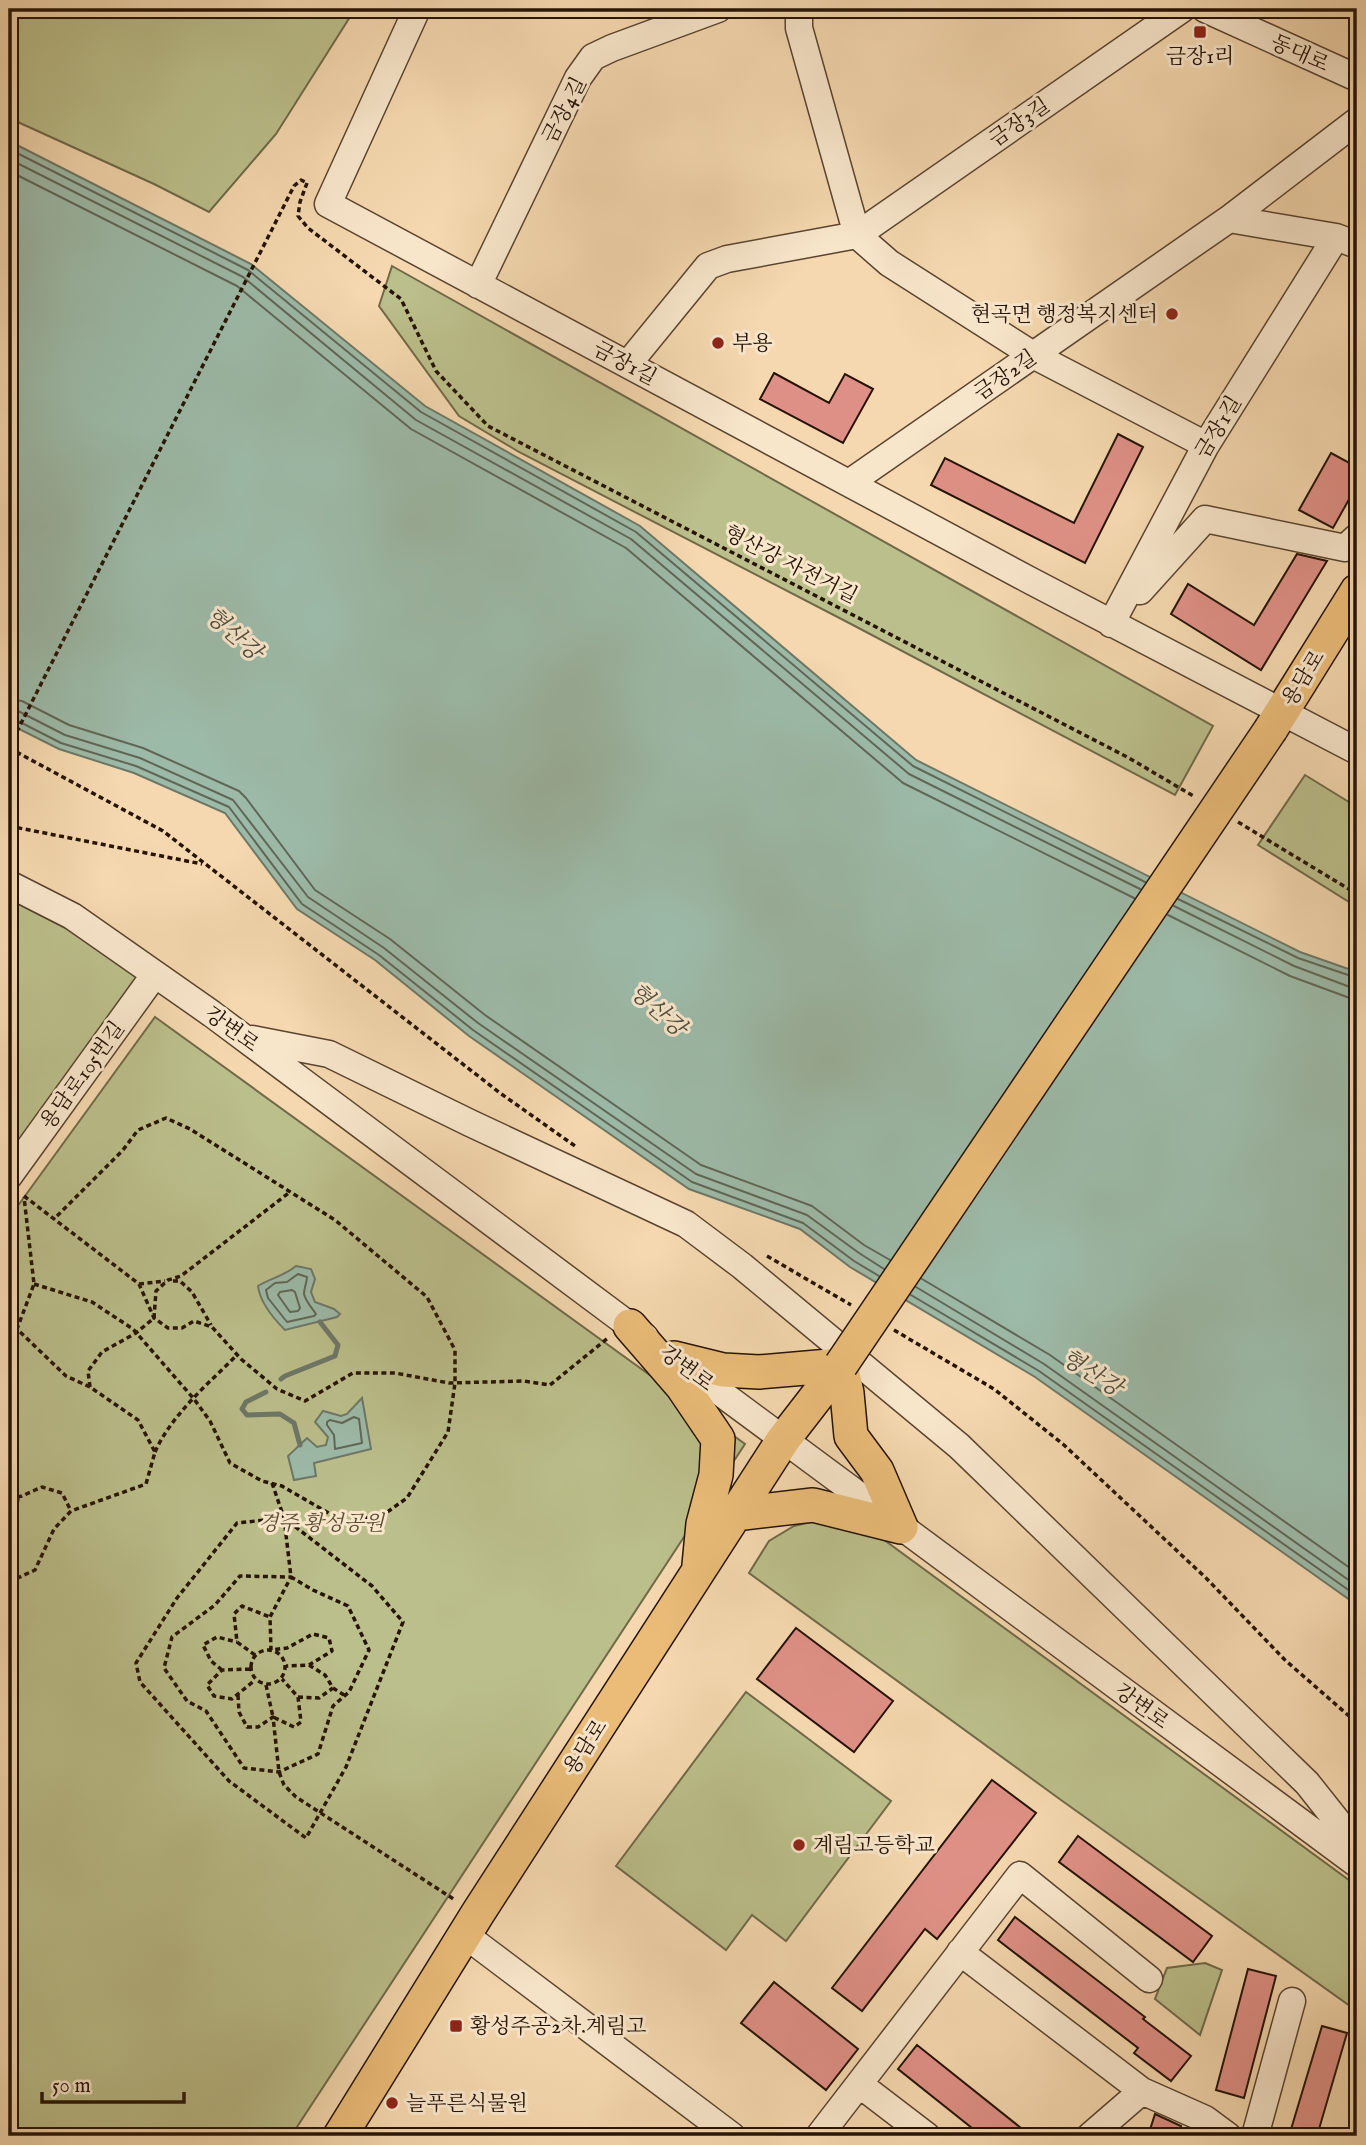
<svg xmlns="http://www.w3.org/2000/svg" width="1366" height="2145" font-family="'IM FELL English','Noto Serif KR',serif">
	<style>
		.green { fill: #bbbf8b; stroke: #706948; stroke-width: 2 }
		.water { fill: #9cbaa8; stroke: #6d7767; stroke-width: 2 }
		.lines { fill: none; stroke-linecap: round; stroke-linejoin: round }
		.shore { stroke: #616657; stroke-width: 2 }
		.stream { stroke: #6d7767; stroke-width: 5 }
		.building { fill: #df9086; stroke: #261306; stroke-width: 2 }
		.minor-casing { stroke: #5a4430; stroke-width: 29 }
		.major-casing { stroke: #261306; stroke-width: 36 }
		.path { stroke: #261306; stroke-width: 3.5; stroke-dasharray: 5 3.5; stroke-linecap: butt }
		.minor { stroke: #f8e6cb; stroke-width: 26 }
		.major { stroke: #eabc78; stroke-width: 33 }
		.major-bridge-casing { stroke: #261306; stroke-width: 36; stroke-linecap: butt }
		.major-bridge { stroke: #eabc78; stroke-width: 33 }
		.poi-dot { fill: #8f2418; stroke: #f8e6cb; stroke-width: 2.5 }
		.labels { text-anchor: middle; stroke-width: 6; stroke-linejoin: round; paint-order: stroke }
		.street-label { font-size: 21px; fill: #261306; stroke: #f8e6cb }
		.poi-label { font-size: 21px; fill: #261306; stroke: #f8e6cb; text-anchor: start }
		.park-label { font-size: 21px; font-style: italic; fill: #5a4f35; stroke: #f8e6cb }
		.water-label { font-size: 23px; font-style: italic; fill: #4f4d3f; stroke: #f8e6cb }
	</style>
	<rect width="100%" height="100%" fill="#f5d8af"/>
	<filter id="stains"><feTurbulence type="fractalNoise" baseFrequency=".00286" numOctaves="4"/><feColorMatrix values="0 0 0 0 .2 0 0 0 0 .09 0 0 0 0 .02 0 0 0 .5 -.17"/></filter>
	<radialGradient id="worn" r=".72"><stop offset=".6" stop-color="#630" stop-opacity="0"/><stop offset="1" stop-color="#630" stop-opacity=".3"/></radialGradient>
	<path class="green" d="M9 9H355L276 134 209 212 154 184 9 118Z
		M392 266 1213 726 1175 795 851 624 519 452 459 416 379 306Z
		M1305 775 1357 807V907L1258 845Z
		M9 899 155 974 9 1186Z
		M155 1017 745 1444 291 2136H9V1218Z
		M819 1520 861 1523 1357 1886V2011L1061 1800 749 1573 769 1541 794 1526Z
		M746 1692 891 1801 786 1941 752 1915 726 1950 616 1866Z
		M1205 1963 1222 1970 1200 2035 1155 1999 1167 1968Z"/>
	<path class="water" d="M9 141 251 264 425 406 640 526 916 760 1300 952 1357 972V1605L1035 1377 850 1267 800 1229 689 1189 469 1036 375 960 297 909 225 813 134 773 59 749 9 724Z
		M296 1266 311 1269 315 1279 311 1292 315 1302 334 1309 340 1314 337 1317 285 1330C273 1318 260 1303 258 1286 271 1278 284 1276 296 1266Z
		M362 1398 371 1449 314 1463 316 1476 294 1480 288 1456 307 1438 317 1447 326 1445 328 1437 315 1422 323 1411 341 1416 347 1414Z"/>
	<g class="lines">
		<path class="shore" d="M9 149 248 270 421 412 636 532 913 766 1145 882
			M9 159 243 277 416 420 631 539 909 774 1140 889
			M9 171 237 286 411 429 626 548 903 783 1134 898
			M9 699 22 701 69 725 143 748 239 791 246 798 315 890 390 939 485 1015 701 1165 812 1206 864 1245 890 1260
			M9 710 18 711 65 735 140 758 233 800 308 897 384 948 478 1023 696 1174 807 1215 859 1253 884 1269
			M9 719H14L61 743 136 766 229 807 302 904 379 955 473 1030 692 1182 803 1223 854 1261 879 1276
			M1178 899 1298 958 1357 978
			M1174 906 1294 966 1350 987H1357
			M1168 915 1290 976 1347 997 1357 998
			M298 1274 307 1277C307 1282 304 1288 304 1294 306 1302 312 1308 316 1314L314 1316 287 1322 268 1298 266 1290 275 1283 287 1282Z
			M922 1279 1050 1355 1357 1573
			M916 1287 1044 1364 1357 1586
			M292 1290 295 1292 300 1308 298 1311 290 1312 278 1295 280 1292Z
			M911 1295 1039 1371 1357 1596
			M354 1417 359 1419 362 1443 335 1449 334 1435 327 1425V1422L330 1420 342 1423Z"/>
		<path class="stream" d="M281 1379 285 1376 335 1356 338 1345 320 1322
			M266 1392 246 1402 242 1409 247 1415 280 1414 294 1423 300 1445"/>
	</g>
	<path class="building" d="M774 373 829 403 845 374 873 389 843 443 760 399Z
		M1118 434 1143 447 1085 563 931 485 945 458 1074 523Z
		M1331 453 1357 467V485L1333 528 1299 510Z
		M1297 554 1327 561 1261 670 1171 614 1188 584 1254 625Z
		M796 1628 893 1701 854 1752 757 1679Z
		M992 1780 1036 1813 937 1939 925 1929 862 2011 832 1988Z
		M1078 1836 1212 1936 1193 1962 1059 1862Z
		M1015 1917 1145 2017 1143 2019 1191 2056 1171 2081 1134 2053 1138 2048 998 1940Z
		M1248 1969 1276 1976 1244 2098 1216 2090Z
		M774 1982 858 2049 826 2090 741 2023Z
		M1322 2026 1347 2033 1317 2136H1289Z
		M917 2045 1031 2136H982L898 2069Z
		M1155 2114 1181 2126 1178 2136H1148Z"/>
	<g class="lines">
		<defs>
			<path id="minor" d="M417 9 328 204 1033 582 1357 751
				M799 9V28L857 235 889 263 1033 355 1206 445
				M1205 9 1357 78
				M1229 219 1336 237 1357 245
				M478 285 578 78 593 57 612 48 718 9
				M628 364 708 266 727 259 857 235 1182 9
				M849 483 1229 219 1357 121
				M1140 591 1205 519 1345 548 1357 537
				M1111 624 1206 445 1336 237
				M9 884 72 916 212 1014 645 1337
				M252 1039 329 1054 470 1123 686 1224 742 1266 959 1446 1307 1783 1357 1846
				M9 1176 155 974
				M679 1362 1357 1864
				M465 1935 732 2136
				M960 1952 1142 2091 1205 2119 1228 2136
				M859 2084 927 2136
				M819 2136 1020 1875 1149 1979
				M1090 2136 1142 2091
				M1255 2136 1292 2001"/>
			<path id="major" d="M1271 729 1357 591
				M630 1326 682 1386 718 1439 716 1475 703 1524 699 1565
				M674 1358 723 1370 759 1372 841 1365
				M841 1365 847 1393 851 1436 877 1471 901 1527
				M735 1514 813 1505 901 1527
				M340 2136 478 1913 783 1440 841 1365"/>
		</defs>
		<use href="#minor" class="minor-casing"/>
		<use href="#major" class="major-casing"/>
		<path class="path" d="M307 183 300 202 298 216 308 228 401 299 436 371 488 426 1129 758 1195 797
			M9 747 294 186 301 180 307 183
			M9 748 163 831 500 1093 575 1146
			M1238 822 1357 894
			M9 826 202 864
			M24 1196 139 1284 154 1318 168 1328H182L194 1321 212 1327 241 1359 277 1389 305 1401 353 1373H395L449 1383 524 1381 550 1385 608 1338
			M767 1256 851 1305
			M173 1281H180L192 1292 211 1325
			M34 1284 92 1302 133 1329 194 1399 210 1421 230 1463 262 1481 282 1486 344 1522 383 1515 407 1498 448 1432 455 1383V1350L427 1297 335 1220 190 1129 166 1118 138 1130 123 1150 54 1219
			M139 1284 165 1281
			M894 1330 994 1389 1064 1445 1206 1578 1285 1660 1357 1723
			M9 1334 17 1329 34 1284 24 1197
			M90 1387 88 1371 102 1352 136 1333 154 1318 156 1291 168 1280 181 1276 290 1192
			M9 1438 18 1497 16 1516 9 1550
			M155 1452C172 1414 208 1384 238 1354
			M272 1483 284 1518 372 1586 403 1622 346 1767 306 1838 229 1781 140 1682 136 1663 177 1598 237 1523 284 1518 291 1577 313 1590 348 1606 369 1650 349 1692 333 1706 318 1754 279 1772 244 1768 206 1711 187 1701 164 1668 172 1637 215 1605 240 1576 291 1577 270 1617 271 1650 287 1648 313 1634 329 1638 332 1651 309 1665 286 1666
			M9 1499 22 1496 42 1487 62 1493 71 1511
			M9 1582 35 1570 54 1529 71 1511 146 1484 155 1452 138 1420 90 1387 66 1376 17 1329
			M251 1667a17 17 0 1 1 34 0a17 17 0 1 1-34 0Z
			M255 1655 237 1642 234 1614 242 1606 270 1617
			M309 1665 325 1675 333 1688 344 1695
			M250 1669 222 1670 207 1685 214 1696 232 1699 255 1680
			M222 1670 211 1661 203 1645 217 1637 237 1642
			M266 1685 273 1717 294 1727 301 1722 298 1697 282 1679
			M238 1695 239 1712 247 1727H258L273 1717 279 1772 284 1785 296 1797 455 1900
			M298 1697 319 1698 333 1688"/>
		<use href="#minor" class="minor"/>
		<use href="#major" class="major"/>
		<defs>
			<path id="major-bridge" d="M841 1365 1271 729"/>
		</defs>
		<use href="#major-bridge" class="major-bridge-casing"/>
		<use href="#major-bridge" class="major-bridge"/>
	</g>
	<g class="poi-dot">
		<rect x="1193" y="25" width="14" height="14" rx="3.5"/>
		<circle cx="1172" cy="314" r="7"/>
		<circle cx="718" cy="343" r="7"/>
		<circle cx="799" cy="1845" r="7"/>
		<rect x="449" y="2019" width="14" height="14" rx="3.5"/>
		<circle cx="392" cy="2103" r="7"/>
	</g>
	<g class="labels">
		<g class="street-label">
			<text transform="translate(1300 53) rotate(24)" y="7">동대로</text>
			<text transform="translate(564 110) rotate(-63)" y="7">금장4길</text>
			<text transform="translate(1019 122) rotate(-35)" y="7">금장3길</text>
			<text transform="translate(625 363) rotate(28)" y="7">금장1길</text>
			<text transform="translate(1005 375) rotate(-35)" y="7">금장2길</text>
			<text transform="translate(1218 427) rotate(-59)" y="7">금장1길</text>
			<text transform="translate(791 564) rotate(27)" y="7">형산강 자전거길</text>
			<text transform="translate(1303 678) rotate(-58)" y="7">용담로</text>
			<text transform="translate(232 1029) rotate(36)" y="7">강변로</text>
			<text transform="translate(82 1075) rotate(-54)" y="7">용담로105번길</text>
			<text transform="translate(687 1368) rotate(37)" y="7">강변로</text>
			<text transform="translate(1142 1706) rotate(36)" y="7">강변로</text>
			<text transform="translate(585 1747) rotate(-57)" y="7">용담로</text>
		</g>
		<g class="poi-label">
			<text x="1200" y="63" text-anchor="middle">금장1리</text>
			<text x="1158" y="321" text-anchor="end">현곡면 행정복지센터</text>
			<text x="732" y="350">부용</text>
			<text x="813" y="1852">계림고등학교</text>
			<text x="470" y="2033">황성주공2차.계림고</text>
			<text x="406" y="2110">늘푸른식물원</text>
		</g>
		<g class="park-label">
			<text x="321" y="1530">경주 황성공원</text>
		</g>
		<g class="water-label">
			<text transform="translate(234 633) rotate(42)" y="8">형산강</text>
			<text transform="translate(658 1009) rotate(42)" y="8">형산강</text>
			<text transform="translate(1092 1372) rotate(32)" y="8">형산강</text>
		</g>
	</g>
	<rect width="1366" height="2145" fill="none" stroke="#f5d8af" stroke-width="35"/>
	<rect x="10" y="10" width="1345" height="2124" fill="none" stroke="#261306" stroke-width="3.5"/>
	<rect x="18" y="18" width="1331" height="2110" fill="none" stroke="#261306" stroke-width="2"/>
	<path d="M42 2092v10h142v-10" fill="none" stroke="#261306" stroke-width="3.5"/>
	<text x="52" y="2092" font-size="21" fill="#261306" stroke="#f8e6cb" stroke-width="5" paint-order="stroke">50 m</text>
	<rect width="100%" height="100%" filter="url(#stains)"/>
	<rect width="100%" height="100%" fill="url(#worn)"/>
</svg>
